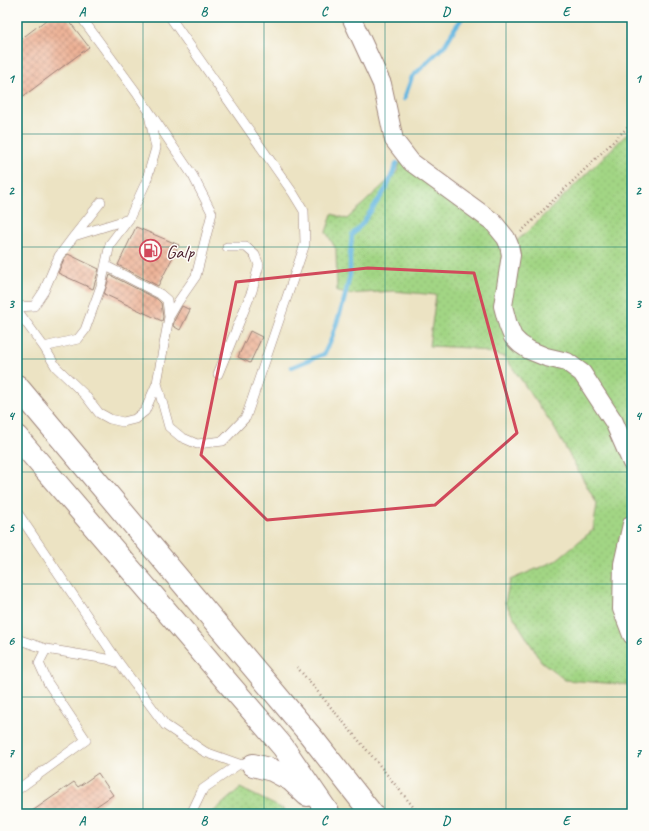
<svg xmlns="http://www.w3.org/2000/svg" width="649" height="831" font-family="Caveat,sans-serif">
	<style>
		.grass { fill: url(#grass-dots); stroke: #767a58 }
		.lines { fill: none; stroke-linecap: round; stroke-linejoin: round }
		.stream { stroke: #65b7e1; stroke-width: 4.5 }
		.building { fill: url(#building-cross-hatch) }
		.service-casing { stroke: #9b8177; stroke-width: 10 }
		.minor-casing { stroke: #9b8177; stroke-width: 20 }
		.motorway-casing { stroke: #9b8177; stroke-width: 24 }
		.path { stroke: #9b8177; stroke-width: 2.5; stroke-dasharray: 1 3; stroke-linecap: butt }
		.service { stroke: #fff; stroke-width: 9 }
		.minor { stroke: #fff; stroke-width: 18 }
		.motorway { stroke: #fff; stroke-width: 22 }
		.marked { fill: none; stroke: #d1495b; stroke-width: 3; stroke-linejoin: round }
		.grid { fill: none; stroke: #0f766e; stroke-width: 1; stroke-opacity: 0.55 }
		.labels { text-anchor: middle; stroke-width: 3; stroke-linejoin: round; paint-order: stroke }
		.poi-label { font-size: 19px; fill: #4a1f2b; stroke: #fdfcf7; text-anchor: start }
		.neatline { fill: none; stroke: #0f766e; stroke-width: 1.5 }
		.grid-label { font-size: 13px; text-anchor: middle; font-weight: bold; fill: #0f766e }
	</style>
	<defs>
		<pattern id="grass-dots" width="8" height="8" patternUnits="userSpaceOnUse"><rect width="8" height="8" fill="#a2d584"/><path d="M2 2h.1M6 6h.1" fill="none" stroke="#8db672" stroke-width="1.8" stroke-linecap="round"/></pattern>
		<pattern id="building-cross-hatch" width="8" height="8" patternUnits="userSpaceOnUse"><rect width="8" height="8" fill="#edb296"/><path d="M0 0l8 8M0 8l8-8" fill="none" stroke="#c2907b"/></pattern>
	</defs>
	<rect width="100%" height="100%" fill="#fdfcf7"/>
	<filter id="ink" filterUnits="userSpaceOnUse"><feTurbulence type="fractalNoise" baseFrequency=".025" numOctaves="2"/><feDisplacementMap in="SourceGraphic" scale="8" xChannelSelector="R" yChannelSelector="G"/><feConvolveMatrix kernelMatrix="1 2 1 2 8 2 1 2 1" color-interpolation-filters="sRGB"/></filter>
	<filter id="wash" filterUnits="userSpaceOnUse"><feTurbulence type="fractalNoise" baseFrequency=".012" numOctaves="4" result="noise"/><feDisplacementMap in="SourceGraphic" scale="16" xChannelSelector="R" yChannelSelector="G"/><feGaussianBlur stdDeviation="0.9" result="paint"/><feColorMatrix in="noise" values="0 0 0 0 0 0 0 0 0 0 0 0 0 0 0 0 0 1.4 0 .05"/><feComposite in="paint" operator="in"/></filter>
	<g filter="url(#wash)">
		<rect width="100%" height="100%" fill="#ece3c3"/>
		<path class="grass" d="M632 129V685L565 680 541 661 505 603 510 580 555 561 593 530 597 504 552 424 505 357 470 348 429 346 436 295 394 291 349 294 337 292 336 249 326 232 332 214 347 219 397 172 401 161 493 230 504 252 528 231Z
			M240 788 285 810 287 814H211Z"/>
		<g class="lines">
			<path class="stream" d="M404 99 412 77 445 45 455 28 463 17
				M292 367 324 354 331 340 343 304 350 275V256L352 235 362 224 386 189 397 163"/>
		</g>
		<g id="blocks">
			<path class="building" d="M50 17H66L89 47 17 101V42Z
				M136 227 179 245 158 286 118 265Z
				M68 254 99 269 93 289 58 273 64 259Z
				M110 275 157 299 161 303 163 317 162 321 104 294Z
				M182 306 190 310 180 330 173 326 175 319Z
				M250 331 262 337 250 363 238 357Z
				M98 773 113 795 85 814H28L74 782 78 787Z"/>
		</g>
	</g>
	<g filter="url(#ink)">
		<use href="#blocks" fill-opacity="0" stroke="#9b8177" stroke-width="1"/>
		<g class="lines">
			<defs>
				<path id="service" d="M81 17 136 92 193 176 212 213 196 276 178 302 169 317
					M74 236 129 219
					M17 307 34 306 44 291 59 256 74 236 101 202
					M17 310 44 347 56 367 85 395 99 413 110 419 123 422 135 419 145 411 157 383 169 317 167 300 160 294 106 266
					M44 347 78 339 85 330 101 286 110 244 129 219 146 182 156 148 149 115
					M218 374 252 291 259 265 255 255 246 247H227
					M157 383 169 427 181 437 197 444 223 441 246 417 305 244 304 211 293 193 170 17
					M17 512 119 663 165 725 205 752 239 764 253 765
					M17 639 46 649 107 659 119 663
					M17 790 86 740 48 683 39 663 46 649
					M191 814 203 789 239 764"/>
				<path id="minor" d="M351 17 382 84 394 140 411 162 493 222 506 238 509 245 511 255 503 306 508 325 513 337 520 344 529 350 546 357 567 362 582 373 614 422 632 463
					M632 524 623 564 622 609 632 635"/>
				<path id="motorway" d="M17 386 310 735 372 814
					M17 437 283 747 329 814
					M253 765 272 770 291 780 307 795"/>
			</defs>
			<use href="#service" class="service-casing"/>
			<use href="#minor" class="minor-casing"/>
			<use href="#motorway" class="motorway-casing"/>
			<path class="path" d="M521 232 632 123
				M297 667 376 761 419 814"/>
			<use href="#service" class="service"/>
			<use href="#minor" class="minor"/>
			<use href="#motorway" class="motorway"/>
		</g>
	</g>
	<path class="marked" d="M368 268 474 273 517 433 435 505 267 520 201 455 236 282Z"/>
	<path class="grid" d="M143 17V814M264 17V814M385 17V814M506 17V814M17 134H632M17 247H632M17 359H632M17 472H632M17 584H632M17 697H632"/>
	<defs>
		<symbol id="fuel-ring" viewBox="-11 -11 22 22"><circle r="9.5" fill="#fdfcf7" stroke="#d1495b" stroke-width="1.5"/><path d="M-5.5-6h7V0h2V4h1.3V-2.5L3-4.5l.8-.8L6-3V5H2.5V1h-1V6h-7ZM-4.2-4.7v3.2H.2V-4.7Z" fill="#d1495b"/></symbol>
	</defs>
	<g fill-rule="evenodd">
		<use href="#fuel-ring" x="138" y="238" width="25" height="25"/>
	</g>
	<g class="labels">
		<g class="poi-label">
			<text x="166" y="258">Galp</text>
		</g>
	</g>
	<rect width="649" height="831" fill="none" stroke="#fdfcf7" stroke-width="44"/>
	<rect x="22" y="22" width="605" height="787" class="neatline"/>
	<g class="grid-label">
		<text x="82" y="16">A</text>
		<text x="204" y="16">B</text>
		<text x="324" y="16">C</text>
		<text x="446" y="16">D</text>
		<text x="566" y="16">E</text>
		<text x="11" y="83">1</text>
		<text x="638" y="83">1</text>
		<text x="11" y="195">2</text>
		<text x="638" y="195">2</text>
		<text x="11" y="308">3</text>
		<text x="638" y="308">3</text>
		<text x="11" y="420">4</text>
		<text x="638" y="420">4</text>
		<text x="11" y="532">5</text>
		<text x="638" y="532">5</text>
		<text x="11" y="645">6</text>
		<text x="638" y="645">6</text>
		<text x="11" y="757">7</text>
		<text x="638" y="757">7</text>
		<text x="82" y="825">A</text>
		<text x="204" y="825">B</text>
		<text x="324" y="825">C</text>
		<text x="446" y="825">D</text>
		<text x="566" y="825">E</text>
	</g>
</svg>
